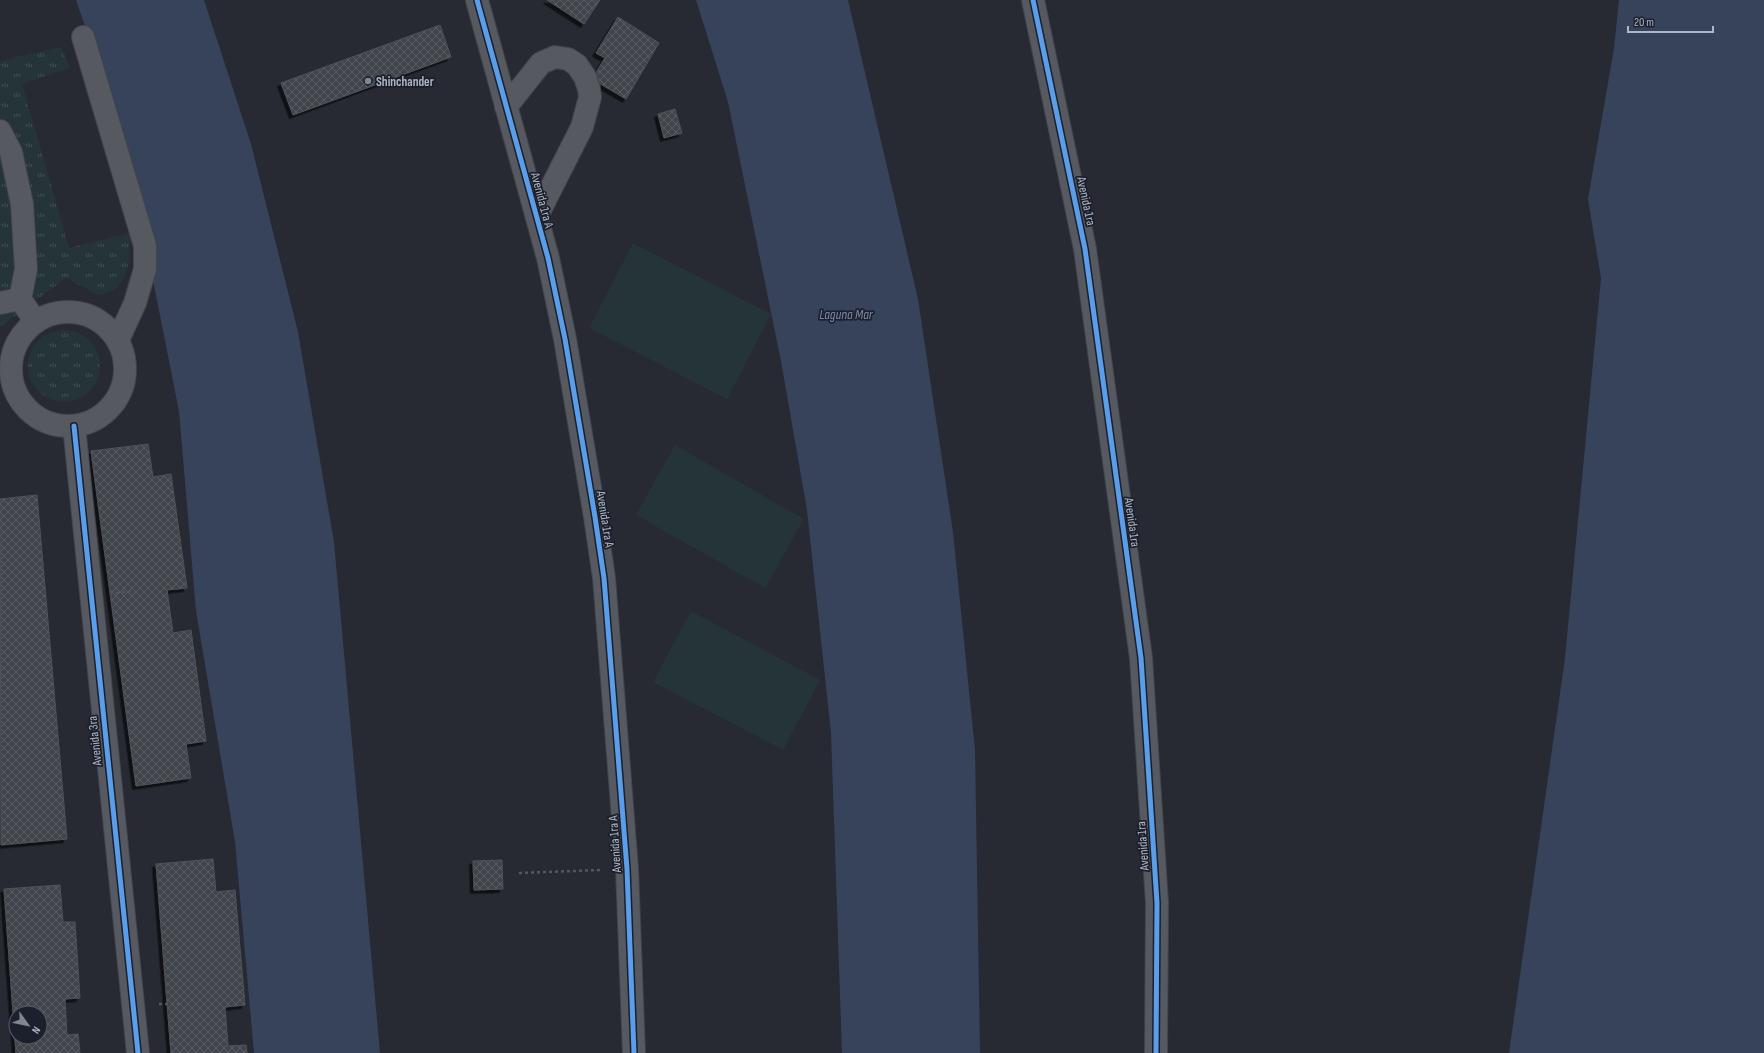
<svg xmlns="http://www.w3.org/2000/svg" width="1764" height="1053" font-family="'Sofia Sans Condensed',sans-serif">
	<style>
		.grass { fill: url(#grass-tufts) }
		.garden { fill: #253438 }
		.water { fill: #37435b }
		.building { fill: url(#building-cross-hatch); stroke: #4f525a; fill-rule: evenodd; filter: url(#shadow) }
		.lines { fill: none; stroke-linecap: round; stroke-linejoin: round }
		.minor-casing { stroke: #43454b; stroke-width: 24 }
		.path { stroke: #54585e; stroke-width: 2.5; stroke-dasharray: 3 3; stroke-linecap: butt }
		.minor { stroke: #575960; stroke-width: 22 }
		.cycleway-casing { stroke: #1b202c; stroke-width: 8 }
		.cycleway { stroke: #5a9eea; stroke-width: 5 }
		.poi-dot { fill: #818591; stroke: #1b202c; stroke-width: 1.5 }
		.labels { text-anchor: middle; stroke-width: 3.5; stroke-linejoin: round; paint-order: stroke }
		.poi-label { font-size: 13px; font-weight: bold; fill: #b1b6c4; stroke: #1b202c; text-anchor: start }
		.street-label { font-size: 13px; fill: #b1b6c4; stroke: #1b202c }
		.water-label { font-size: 14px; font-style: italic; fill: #7b8aaa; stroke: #1b202c }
	</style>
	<defs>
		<pattern id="grass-tufts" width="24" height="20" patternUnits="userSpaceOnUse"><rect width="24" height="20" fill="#253438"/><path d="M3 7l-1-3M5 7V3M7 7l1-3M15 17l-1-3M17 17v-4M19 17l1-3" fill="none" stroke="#424f53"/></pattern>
		<pattern id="building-cross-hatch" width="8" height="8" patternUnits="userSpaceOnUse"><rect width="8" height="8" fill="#41444b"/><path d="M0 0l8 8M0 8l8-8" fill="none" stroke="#5a5d63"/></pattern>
		<filter id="shadow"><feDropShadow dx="-3.5" dy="3.5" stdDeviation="0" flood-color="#0009"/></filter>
	</defs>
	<rect width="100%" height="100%" fill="#272a32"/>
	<path class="grass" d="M61 47 70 68 22 84 69 248 130 233C130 252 131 276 114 290 111 292 103 293 99 295L66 278 0 327V61Z
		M28 366a36 36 0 1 1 72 0a36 36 0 1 1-72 0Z"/>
	<path class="garden" d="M633 243 771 314 727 399 589 328Z
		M675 445 804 519 765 588 636 515Z
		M691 611 820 680 783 750 653 682Z"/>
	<path class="water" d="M76 0H204L251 144 298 332 334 542 380 1053H254L235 842 196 611 179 411 147 250 87 32Z
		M696 0H848L918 299 953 532 975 750 980 1053H842L831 733 807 510 781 361 728 102Z
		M1619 0H1764V1053H1509L1565 658 1601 278 1588 199 1614 48Z"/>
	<path class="building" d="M547 0H600L584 24Z
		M618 17 659 43 626 99 592 79 605 58 596 53Z
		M440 25 451 57 293 115 281 83Z
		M675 109 682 133 664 138 658 114Z
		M148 444 153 477 171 474 187 588 167 590 173 633 191 630 206 741 186 744 191 778 136 786 91 451Z
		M37 495 67 839 1 845 0 499Z
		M213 859 216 892 235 890 245 1005 225 1007 228 1046 246 1045 247 1053H171L156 864Z
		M502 860 503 889 474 890 473 861Z
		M60 885 63 922H75L80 998 65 999 67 1035 78 1034 80 1053H16L4 889ZM16 1013H40V1037H16Z"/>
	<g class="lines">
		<defs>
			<path id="minor" d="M477 0 548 258 565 339 595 517 604 578 627 869 634 1053
				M1033 0 1085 249 1141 658 1157 903 1156 1053
				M83 37 145 246V269L135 303 118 340
				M506 107 541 63 555 57 568 59 577 65 585 77 589 89 590 97 582 127 537 216
				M0 131 11 152 22 204 26 269 20 299 36 322
				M0 303 20 299
				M11 369a57 57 0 1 1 114 0a57 57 0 1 1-114 0Z
				M74 426 138 1053"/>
		</defs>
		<use href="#minor" class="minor-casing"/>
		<path class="path" d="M116 593 134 591
			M519 873 601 870
			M159 1004H183"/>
		<use href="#minor" class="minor"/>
		<defs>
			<path id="cycleway" d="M477 0 548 258 565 339 595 517 604 578 627 869 634 1053
				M1033 0 1085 249 1141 658 1157 903 1156 1053
				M74 426 138 1053"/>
		</defs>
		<use href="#cycleway" class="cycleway-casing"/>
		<use href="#cycleway" class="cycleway"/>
	</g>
	<circle class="poi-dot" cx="368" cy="81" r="4"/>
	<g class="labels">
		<g class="poi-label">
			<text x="376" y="86">Shinchander</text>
		</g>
		<g class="street-label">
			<text transform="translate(543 200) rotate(75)" y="5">Avenida 1ra A</text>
			<text transform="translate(1087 201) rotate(78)" y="5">Avenida 1ra</text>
			<text transform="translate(606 519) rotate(81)" y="5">Avenida 1ra A</text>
			<text transform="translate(1133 522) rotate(82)" y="5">Avenida 1ra</text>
			<text transform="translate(94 741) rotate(-96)" y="5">Avenida 3ra</text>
			<text transform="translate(614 844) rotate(-94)" y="5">Avenida 1ra A</text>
			<text transform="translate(1142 846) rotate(-94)" y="5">Avenida 1ra</text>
		</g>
		<g class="water-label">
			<text x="846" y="319">Laguna Mar</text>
		</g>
	</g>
	<g transform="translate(28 1025) rotate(123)"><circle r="19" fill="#1b202c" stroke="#575c69"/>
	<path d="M0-3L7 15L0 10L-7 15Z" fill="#818591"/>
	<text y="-6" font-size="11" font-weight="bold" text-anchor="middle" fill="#b1b6c4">N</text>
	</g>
	<path d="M1628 26v6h85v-6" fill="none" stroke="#b1b6c4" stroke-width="2"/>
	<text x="1634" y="26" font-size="12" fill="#b1b6c4" stroke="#1b202c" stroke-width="3" paint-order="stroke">20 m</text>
</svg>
